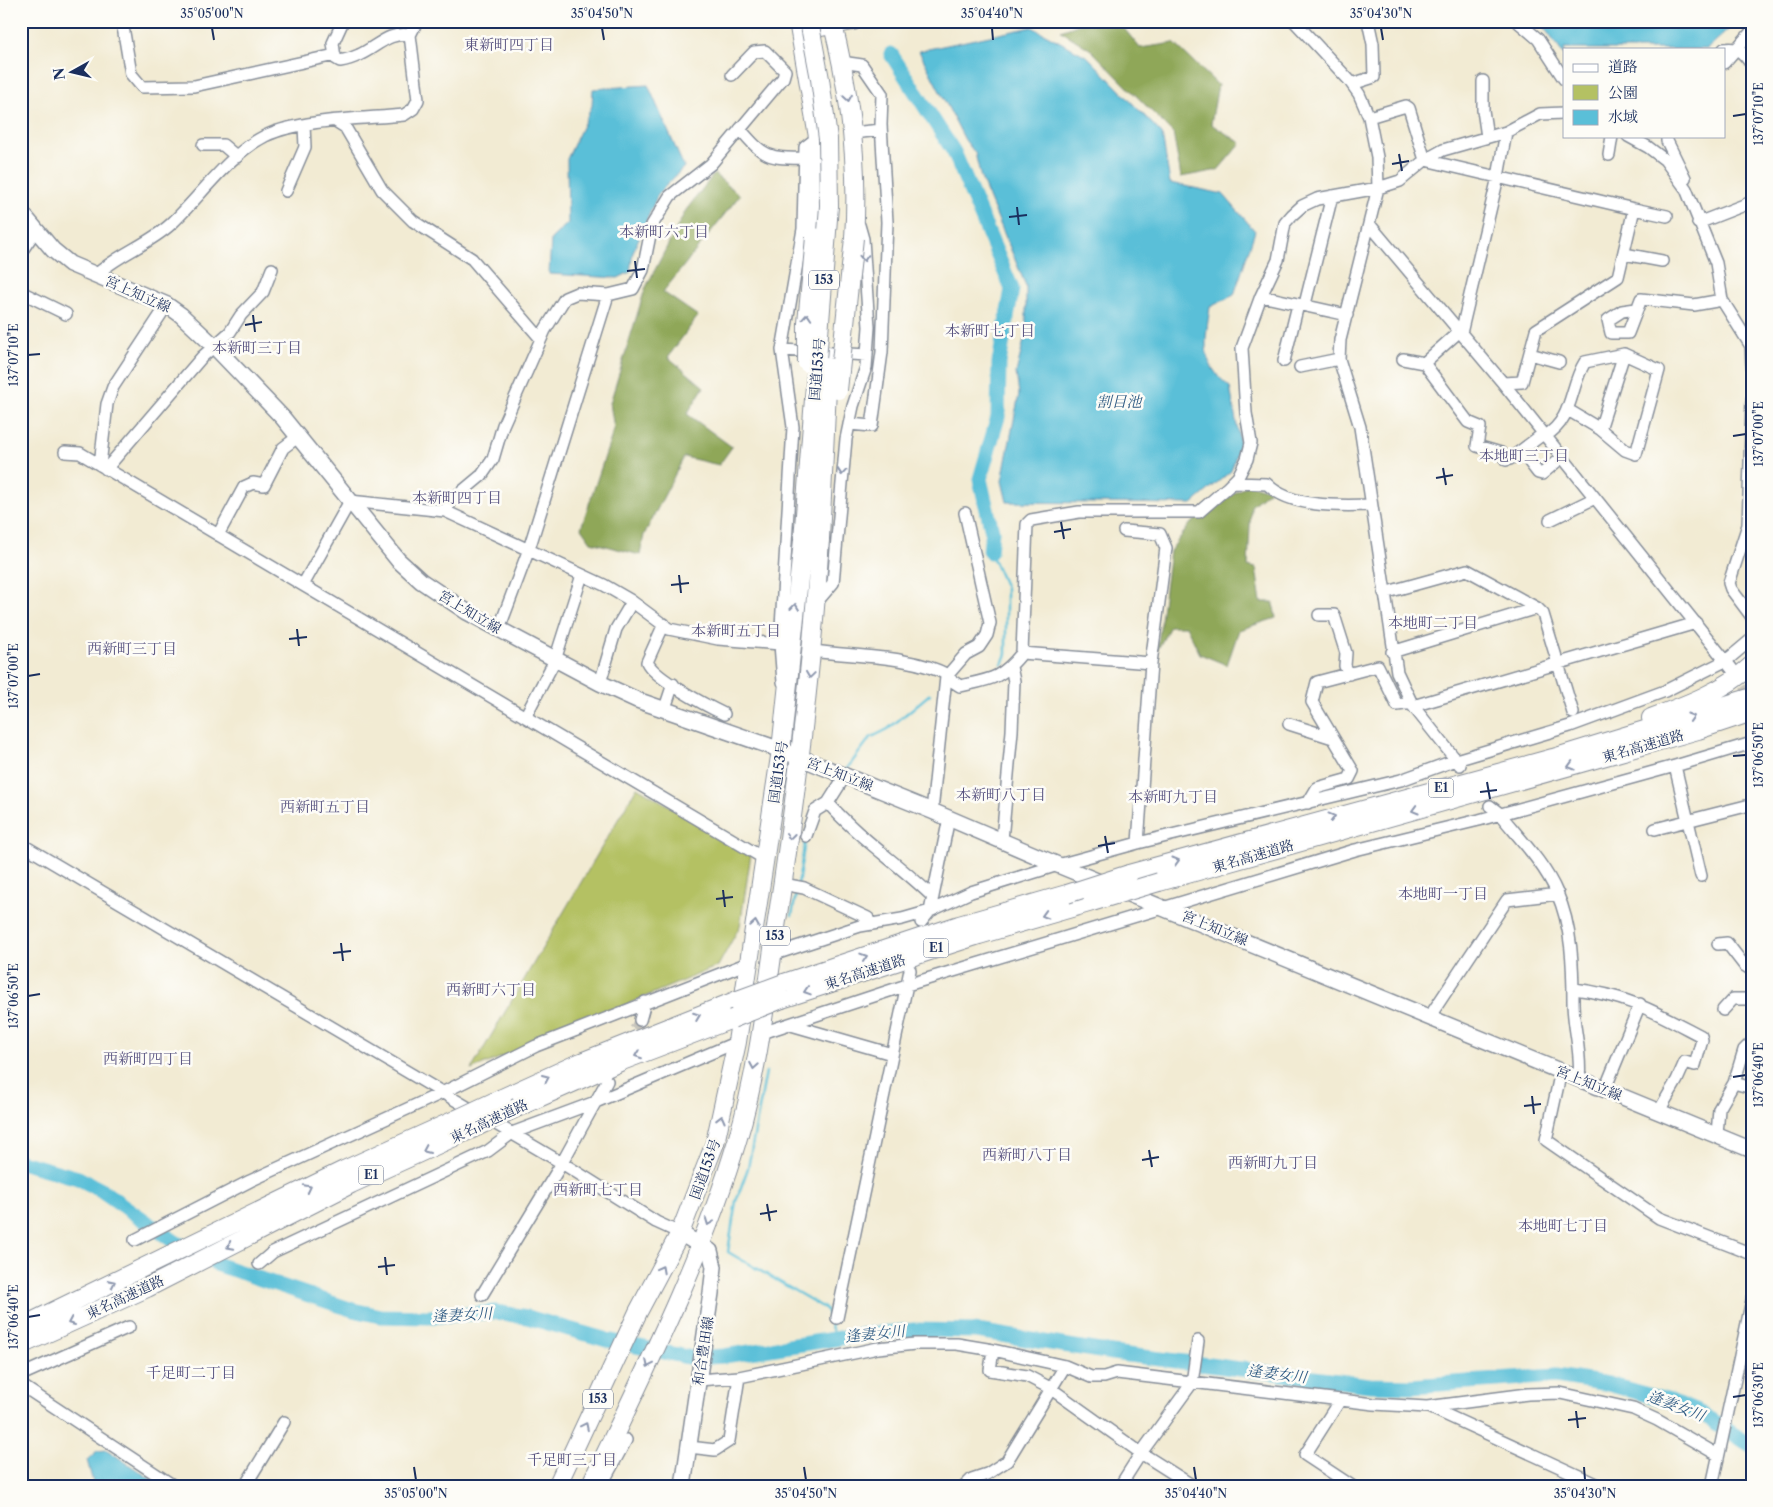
<svg xmlns="http://www.w3.org/2000/svg" width="1773" height="1507" font-family="'Libre Caslon Text','Noto Serif JP',serif">
	<style>
		.green { fill: #b4c163; stroke: #687860 }
		.forest { fill: #8fa759; stroke: #556b5c }
		.water { fill: #5abfd8; stroke: #3a779b }
		.lines { fill: none; stroke-linecap: round; stroke-linejoin: round }
		.stream { stroke: #5abfd8; stroke-width: 2.5 }
		.river { stroke: #5abfd8; stroke-width: 15 }
		.minor-tunnel { stroke: #c7c5bc; stroke-width: 11; stroke-dasharray: 11 5.5; stroke-linecap: butt }
		.minor-casing { stroke: #868d98; stroke-width: 14 }
		.major-casing { stroke: #868d98; stroke-width: 18 }
		.highway-casing { stroke: #868d98; stroke-width: 20 }
		.minor { stroke: #fff; stroke-width: 11 }
		.major { stroke: #fff; stroke-width: 15 }
		.highway { stroke: #fff; stroke-width: 18 }
		.highway-bridge-casing { stroke: #868d98; stroke-width: 20; stroke-linecap: butt }
		.highway-bridge { stroke: #fff; stroke-width: 18 }
		.oneway { stroke: #8d97ae }
		.ticks { fill: none; stroke: #1b2f5e; stroke-width: 2 }
		.labels { text-anchor: middle; stroke-width: 5; stroke-linejoin: round; paint-order: stroke }
		.shield { fill: #fdfcf7; stroke: #5f6c8c; stroke-width: 1 }
		.shield-label { font-size: 12px; font-weight: bold; fill: #1b2f5e }
		.street-label { font-size: 14px; fill: #1b2f5e; stroke: #fdfcf7 }
		.neighbourhood-label { font-size: 15px; fill: #595481; stroke: #fdfcf7 }
		.water-label { font-size: 15px; font-style: italic; fill: #2e5a83; stroke: #fdfcf7 }
		.neatline { fill: none; stroke: #1b2f5e; stroke-width: 2 }
		.ticks-label { font-size: 12px; text-anchor: middle; fill: #1b2f5e }
	</style>
	<rect width="100%" height="100%" fill="#fdfcf7"/>
	<filter id="ink" filterUnits="userSpaceOnUse"><feTurbulence type="fractalNoise" baseFrequency=".02" numOctaves="2"/><feDisplacementMap in="SourceGraphic" scale="10" xChannelSelector="R" yChannelSelector="G"/><feConvolveMatrix kernelMatrix="1 2 1 2 8 2 1 2 1" color-interpolation-filters="sRGB"/></filter>
	<filter id="wash" filterUnits="userSpaceOnUse"><feTurbulence type="fractalNoise" baseFrequency=".0096" numOctaves="4" result="noise"/><feDisplacementMap in="SourceGraphic" scale="20" xChannelSelector="R" yChannelSelector="G"/><feGaussianBlur stdDeviation="1.12" result="paint"/><feColorMatrix in="noise" values="0 0 0 0 0 0 0 0 0 0 0 0 0 0 0 0 0 1.4 0 .05"/><feComposite in="paint" operator="in"/></filter>
	<g filter="url(#wash)">
		<rect width="100%" height="100%" fill="#f2ebd3"/>
		<path class="green" d="M637 787 751 854 740 926 718 966 471 1070Z"/>
		<path class="forest" d="M1087 21H1118L1140 48 1174 43 1218 85 1211 124 1241 143 1218 170 1181 177 1173 133 1091 50 1061 31Z
			M714 174 740 195 663 292 698 316 668 357 704 387 687 414 732 447 719 465 684 457 644 535 640 555 591 542 581 528 614 429 610 403 645 289 686 210Z
			M1248 484 1270 490 1251 506 1248 566 1256 568 1261 602H1273L1276 618 1239 630 1227 665 1200 654 1186 626H1170L1157 651 1170 551 1191 523Z"/>
		<path class="water" d="M1536 21H1738L1707 49H1564V55L1545 29Z
			M1032 27 1088 57 1162 134 1170 183 1223 194 1255 231 1234 295 1210 307C1205 343 1199 362 1230 387L1240 443 1231 471 1192 504 1007 502 1002 481 1019 394 1016 373 1026 332V286L981 178 975 153 965 140 919 51Z
			M648 85 684 167 658 194 633 252 630 272 618 278 549 274 551 239 568 223 567 159 592 106 593 89Z
			M107 1450 161 1486H94L87 1460 97 1451Z"/>
		<g class="lines">
			<path class="stream" d="M889 49 891 54
				M990 552 1006 588V654L1002 664
				M846 770 870 738 888 729 930 694
				M798 884 805 841
				M792 915 797 889
				M766 1072 748 1168 736 1201 728 1252 826 1309 835 1339"/>
			<path class="river" d="M891 54 954 152 1012 289 999 363 998 417 980 479 992 531 990 552
				M21 1162 78 1178 101 1190 175 1242 219 1265 353 1310 380 1316 429 1317 495 1312 527 1317 607 1340 692 1358 724 1356 860 1335 914 1330 977 1331 1112 1353 1370 1385 1411 1386 1556 1376 1608 1384 1670 1401 1702 1414 1752 1446"/>
		</g>
	</g>
	<g filter="url(#ink)">
		<g class="lines">
			<path class="minor-tunnel" d="M1735 672 1752 696
				M627 1044 640 1020"/>
			<defs>
				<path id="minor" d="M122 21 131 74 142 87 194 86 335 55
					M343 21 333 43 335 58 340 61C346 60 353 58 359 55 377 47 389 31 410 35
					M1294 21 1349 80 1359 94 1369 117 1377 157 1378 188 1340 340 1339 359 1360 427 1397 672 1413 706 1460 765
					M1517 21 1538 39 1564 79
					M1724 49C1739 46 1744 54 1752 65
					M841 62 862 65 882 94 881 125 887 222 882 352 872 426 849 424
					M1724 63 1752 31
					M1483 81V110L1487 137
					M1352 84 1374 77 1373 44 1368 21
					M1369 117 1406 106 1409 108 1425 160 1634 209 1618 277 1536 330 1522 382 1503 383
					M337 122 345 127 382 190 413 221 472 259 541 339
					M740 129C764 157 768 159 805 158
					M852 133 881 130
					M1628 136 1648 147 1665 160 1686 189 1716 263 1722 300 1751 346 1752 366
					M1667 136V141L1685 178
					M203 145H223L237 157
					M1609 155 1612 136
					M286 191 305 147 304 125
					M1634 209 1667 216
					M1698 223 1752 202
					M1370 225 1503 383 1732 669
					M21 252 36 230
					M1624 254 1662 261
					M96 275C118 254 148 245 171 224 200 197 229 154 265 136 301 119 363 119 404 115L413 109 418 100 410 35 417 21
					M21 292 66 314
					M1261 296 1347 315
					M1305 304 1332 196
					M1636 309 1622 311 1608 320 1611 333H1628L1641 299 1694 305 1722 300
					M782 350 867 355
					M1530 354 1559 362
					M1403 359 1424 363 1468 422 1480 427 1477 446 1501 453 1506 460 1510 459 1543 434
					M1284 361 1298 305
					M1424 363 1462 329 1498 177 1506 132
					M1300 367 1339 359
					M1752 399 1748 525 1729 583 1731 589 1752 617
					M1600 429 1624 354
					M1545 436C1574 419 1569 387 1585 362L1624 354 1659 370 1636 454 1625 450 1600 429 1568 410
					M1521 451 1538 473 1542 474 1562 457
					M65 452 80 453 765 859
					M100 465 107 404 113 387 167 305
					M106 469 202 357 230 332 241 315 263 292 272 269
					M1232 483 1267 484C1290 508 1340 506 1371 505
					M445 511 452 500 482 475 493 459 503 425 545 330 565 298 577 293 608 295 633 289 643 270 652 225 670 196 711 164 783 78 785 71 765 51 754 52 732 75
					M1550 520 1595 498
					M1124 531 1160 534 1166 548 1151 663 1138 843
					M218 535 244 487 253 483 264 485 283 448 299 436
					M303 585 350 501 445 511 604 585 630 600 669 629 718 639 780 644
					M1384 593 1467 570 1537 608 1543 614 1573 713
					M816 603 833 583 846 439 853 406 866 367 869 327 863 239 859 225
					M1319 615H1334L1346 653 1345 666 1349 674
					M664 624 647 662C654 678 707 706 724 714
					M499 629 529 549 608 295
					M813 651C855 657 911 655 948 675
					M1392 652 1537 608
					M1022 653 1151 663
					M946 677 960 686C992 679 1001 679 1022 653L1027 524 1031 520 1079 512H1199L1228 487 1238 477 1247 459 1251 443 1246 413 1242 348 1261 296 1278 260 1285 223 1292 215 1302 206 1317 199 1378 188 1400 181 1425 160 1443 150 1506 132 1540 114 1564 113
					M783 682 780 644 793 427 782 350 803 229 805 147 818 137
					M600 683 616 629 632 602
					M1413 706 1696 623
					M665 708 673 684
					M526 715 555 660 582 575
					M1289 724 1333 738
					M1675 766 1701 876
					M828 803C860 839 899 864 933 897
					M1308 803 1317 788 1349 779 1353 771 1312 702 1317 682 1378 666 1397 705 1412 703
					M1490 806 1499 813C1519 838 1545 864 1557 893 1572 926 1573 967 1573 1002 1573 1028 1582 1052 1579 1078
					M932 811 946 677 966 654 979 647 987 635 990 623 965 513
					M1655 829 1746 806
					M806 836 815 811 828 803 845 776
					M1002 840 1012 731 1014 681 1011 667
					M21 844 562 1163 656 1222 680 1233
					M783 884 804 888 868 918 869 923
					M921 922 930 911 949 818
					M1718 944 1727 943 1744 965 1752 970
					M772 955 860 926 902 919 930 911 971 892 1058 865 1138 843 1401 780 1456 760 1570 726 1665 691 1727 660 1752 639
					M1574 989C1627 995 1655 1012 1701 1036L1702 1040 1695 1065 1685 1062 1677 1080 1659 1111
					M1723 1010 1733 999H1752
					M1430 1016 1507 900 1558 894
					M640 1020 645 1002
					M791 1025 892 1054
					M759 1034 907 985 1355 850 1479 820 1675 766 1752 743
					M1561 1071 1546 1140 1659 1218 1752 1254
					M1734 1083 1752 1088
					M1605 1089 1640 1004
					M1717 1135 1719 1109 1734 1083 1744 1050 1752 1042
					M135 1240 250 1181 442 1093 536 1046 748 963
					M259 1264 273 1252 488 1151 512 1133 598 1101 737 1042
					M482 1295 562 1163 607 1081
					M837 1318 910 970
					M993 1350 990 1370 1027 1376 1050 1388 1141 1453 1193 1486
					M21 1375 129 1327
					M698 1380 739 1377 878 1348 915 1344H957L993 1350 1065 1366 1091 1377H1104L1117 1373 1374 1404 1427 1407 1528 1394 1560 1393 1633 1409 1657 1420 1718 1455
					M21 1385 174 1486
					M1340 1400 1305 1455 1352 1486
					M1429 1407 1601 1486
					M689 1447 715 1450 729 1441 739 1377
					M245 1486 284 1422
					M601 1486 626 1440
					M965 1486 972 1479 987 1474 1007 1461 1065 1366
					M1120 1486 1141 1453 1192 1383 1198 1341
					M1712 1486 1752 1300"/>
				<path id="major" d="M21 212 53 250 70 264 167 305 181 315 212 344 283 418 398 560 421 581 467 612 600 683 637 700 781 750 932 811 1058 865 1752 1150
					M680 1233 710 1251 714 1267 711 1293 683 1486"/>
				<path id="highway" d="M798 21 818 137 815 237
					M832 21C850 92 859 165 854 238
					M800 31 853 21
					M1651 718C1686 705 1724 691 1752 665
					M1129 874 1553 758 1752 697
					M1159 882 1698 730 1752 712
					M784 983 959 925 1067 894
					M782 999 979 935 1092 902
					M502 1098 581 1062 735 1001
					M518 1107 622 1061 732 1019
					M21 1327 344 1170 457 1119
					M21 1345 147 1288 351 1184 470 1130
					M557 1486 638 1312 680 1233 715 1143 737 1042 781 750 803 540
					M590 1486C644 1373 701 1261 737 1141 758 1072 766 998 776 927 796 798 812 669 820 539"/>
			</defs>
			<use href="#minor" class="minor-casing"/>
			<use href="#major" class="major-casing"/>
			<use href="#highway" class="highway-casing"/>
			<use href="#minor" class="minor"/>
			<use href="#major" class="major"/>
			<use href="#highway" class="highway"/>
			<defs>
				<path id="highway-bridge" d="M807 363V323L815 237
					M838 390 854 238
					M820 539 828 367
					M803 540 829 206 828 139 820 79 809 21
					M1067 894 1129 874
					M1092 902 1159 882
					M735 1001 784 983
					M732 1019 782 999
					M457 1119 502 1098
					M470 1130 518 1107"/>
			</defs>
			<use href="#highway-bridge" class="highway-bridge-casing"/>
			<use href="#highway-bridge" class="highway-bridge"/>
		</g>
		<defs><path id="oneway-chevron" d="M-2-3.5L2.5 0L-2 3.5" fill="none" stroke-width="1.6" stroke-linecap="round" stroke-linejoin="round" transform="scale(1.25)"/></defs>
		<g class="oneway">
			<use href="#oneway-chevron" transform="translate(848 98) rotate(81)"/>
			<use href="#oneway-chevron" transform="translate(864 258) rotate(86)"/>
			<use href="#oneway-chevron" transform="translate(807 317) rotate(-86)"/>
			<use href="#oneway-chevron" transform="translate(842 472) rotate(95)"/>
			<use href="#oneway-chevron" transform="translate(795 607) rotate(-84)"/>
			<use href="#oneway-chevron" transform="translate(810 675) rotate(98)"/>
			<use href="#oneway-chevron" transform="translate(1691 717) rotate(-17)"/>
			<use href="#oneway-chevron" transform="translate(1571 766) rotate(164)"/>
			<use href="#oneway-chevron" transform="translate(1415 810) rotate(164)"/>
			<use href="#oneway-chevron" transform="translate(1332 817) rotate(-15)"/>
			<use href="#oneway-chevron" transform="translate(790 836) rotate(97)"/>
			<use href="#oneway-chevron" transform="translate(1176 861) rotate(-16)"/>
			<use href="#oneway-chevron" transform="translate(1045 915) rotate(164)"/>
			<use href="#oneway-chevron" transform="translate(755 924) rotate(-81)"/>
			<use href="#oneway-chevron" transform="translate(864 957) rotate(-18)"/>
			<use href="#oneway-chevron" transform="translate(807 991) rotate(162)"/>
			<use href="#oneway-chevron" transform="translate(697 1016) rotate(-21)"/>
			<use href="#oneway-chevron" transform="translate(638 1055) rotate(159)"/>
			<use href="#oneway-chevron" transform="translate(754 1066) rotate(100)"/>
			<use href="#oneway-chevron" transform="translate(546 1078) rotate(-24)"/>
			<use href="#oneway-chevron" transform="translate(721 1119) rotate(-76)"/>
			<use href="#oneway-chevron" transform="translate(426 1150) rotate(156)"/>
			<use href="#oneway-chevron" transform="translate(308 1188) rotate(-27)"/>
			<use href="#oneway-chevron" transform="translate(709 1222) rotate(111)"/>
			<use href="#oneway-chevron" transform="translate(230 1246) rotate(153)"/>
			<use href="#oneway-chevron" transform="translate(661 1269) rotate(-62)"/>
			<use href="#oneway-chevron" transform="translate(112 1283) rotate(-26)"/>
			<use href="#oneway-chevron" transform="translate(71 1322) rotate(156)"/>
			<use href="#oneway-chevron" transform="translate(649 1364) rotate(116)"/>
			<use href="#oneway-chevron" transform="translate(585 1426) rotate(-64)"/>
		</g>
	</g>
	<path class="ticks" d="M212 28 214 40M602 28 604 40M992 28 993 40M1381 28 1383 40M1733 116 1746 114M1399 154 1402 171M1392 164 1409 161M1017 207 1019 225M1009 217 1027 215M635 261 637 278M627 271 645 269M253 315 255 332M245 325 262 322M28 355 40 354M1733 436 1746 434M1443 468 1446 485M1436 478 1453 475M1061 522 1064 539M1054 532 1071 529M679 575 681 593M671 585 689 583M297 629 299 646M289 639 307 637M28 676 40 674M1733 756 1746 755M1487 782 1490 799M1480 792 1497 790M1105 836 1108 853M1098 846 1115 843M723 890 725 907M716 899 733 897M341 943 343 961M333 953 351 951M28 996 40 994M1733 1077 1746 1075M1532 1096 1534 1114M1524 1106 1541 1104M1149 1150 1152 1167M1142 1160 1159 1157M767 1204 770 1221M760 1214 777 1211M385 1257 387 1275M378 1267 395 1265M28 1317 40 1315M1733 1397 1746 1395M1576 1411 1578 1428M1568 1420 1586 1418M414 1467 416 1480M804 1467 806 1480M1194 1467 1196 1480M1584 1467 1585 1480"/>
	<g class="labels">
		<g class="shield">
			<rect x="809" y="270.5" width="30" height="19" rx="4"/>
			<rect x="1428.5" y="778.5" width="25" height="19" rx="4"/>
			<rect x="760" y="926.5" width="30" height="19" rx="4"/>
			<rect x="923.5" y="938.5" width="25" height="19" rx="4"/>
			<rect x="358.5" y="1165.5" width="25" height="19" rx="4"/>
			<rect x="583" y="1389.5" width="30" height="19" rx="4"/>
		</g>
		<g class="shield-label">
			<text x="824" y="284">153</text>
			<text x="1441" y="792">E1</text>
			<text x="775" y="940">153</text>
			<text x="936" y="952">E1</text>
			<text x="371" y="1179">E1</text>
			<text x="598" y="1403">153</text>
		</g>
		<g class="street-label">
			<text transform="translate(138 294) rotate(24)" y="5">宮上知立線</text>
			<text transform="translate(817 369) rotate(-85)" y="5">国道153号</text>
			<text transform="translate(470 612) rotate(31)" y="5">宮上知立線</text>
			<text transform="translate(1643 746) rotate(-16)" y="5">東名高速道路</text>
			<text transform="translate(778 772) rotate(-82)" y="5">国道153号</text>
			<text transform="translate(840 774) rotate(21)" y="5">宮上知立線</text>
			<text transform="translate(1253 856) rotate(-16)" y="5">東名高速道路</text>
			<text transform="translate(1215 928) rotate(22)" y="5">宮上知立線</text>
			<text transform="translate(865 972) rotate(-18)" y="5">東名高速道路</text>
			<text transform="translate(1589 1083) rotate(22)" y="5">宮上知立線</text>
			<text transform="translate(489 1121) rotate(-25)" y="5">東名高速道路</text>
			<text transform="translate(705 1169) rotate(-70)" y="5">国道153号</text>
			<text transform="translate(125 1297) rotate(-25)" y="5">東名高速道路</text>
			<text transform="translate(703 1351) rotate(-81)" y="5">和合豊田線</text>
		</g>
		<g class="neighbourhood-label">
			<text x="509" y="50">東新町四丁目</text>
			<text x="664" y="237">本新町六丁目</text>
			<text x="990" y="336">本新町七丁目</text>
			<text x="257" y="353">本新町三丁目</text>
			<text x="1524" y="461">本地町三丁目</text>
			<text x="457" y="503">本新町四丁目</text>
			<text x="1433" y="628">本地町二丁目</text>
			<text x="736" y="636">本新町五丁目</text>
			<text x="132" y="654">西新町三丁目</text>
			<text x="1001" y="800">本新町八丁目</text>
			<text x="1173" y="802">本新町九丁目</text>
			<text x="325" y="812">西新町五丁目</text>
			<text x="1443" y="899">本地町一丁目</text>
			<text x="491" y="995">西新町六丁目</text>
			<text x="148" y="1064">西新町四丁目</text>
			<text x="1027" y="1160">西新町八丁目</text>
			<text x="1273" y="1168">西新町九丁目</text>
			<text x="598" y="1195">西新町七丁目</text>
			<text x="1563" y="1231">本地町七丁目</text>
			<text x="191" y="1378">千足町二丁目</text>
			<text x="572" y="1465">千足町三丁目</text>
		</g>
		<g class="water-label">
			<text x="1119" y="407">割目池</text>
			<text transform="translate(462 1315) rotate(-3)" y="5">逢妻女川</text>
			<text transform="translate(875 1334) rotate(-6)" y="5">逢妻女川</text>
			<text transform="translate(1277 1374) rotate(7)" y="5">逢妻女川</text>
			<text transform="translate(1676 1406) rotate(21)" y="5">逢妻女川</text>
		</g>
	</g>
	<rect width="1773" height="1507" fill="none" stroke="#fdfcf7" stroke-width="55"/>
	<rect x="1563" y="48" width="162" height="90" fill="#fdfcf7" stroke="#a3aaba"/>
	<rect x="1573" y="64" width="25" height="8" fill="#ffffff" stroke="#a3aaba"/>
	<text x="1608" y="72" font-size="15" fill="#1b2f5e">道路</text>
	<rect x="1573" y="85" width="25" height="15" fill="#b4c163" stroke="#a3aaba"/>
	<text x="1608" y="98" font-size="15" fill="#1b2f5e">公園</text>
	<rect x="1573" y="110" width="25" height="15" fill="#5abfd8" stroke="#a3aaba"/>
	<text x="1608" y="122" font-size="15" fill="#1b2f5e">水域</text>
	<g transform="translate(72 72) rotate(262)" stroke="#fdfcf7" stroke-width="4" paint-order="stroke">
	<path d="M0-4L9 19L0 12L-9 19Z" fill="#1b2f5e"/>
	<text y="-8" font-size="14" font-weight="bold" text-anchor="middle" fill="#1b2f5e">N</text>
	</g>
	<rect x="28" y="28" width="1718" height="1452" class="neatline"/>
	<g class="ticks-label">
		<text x="212" y="18">35°05'00"N</text>
		<text x="602" y="18">35°04'50"N</text>
		<text x="992" y="18">35°04'40"N</text>
		<text x="1381" y="18">35°04'30"N</text>
		<text transform="translate(1759 114) rotate(-90)" y="4">137°07'10"E</text>
		<text transform="translate(14 355) rotate(-90)" y="4">137°07'10"E</text>
		<text transform="translate(1759 434) rotate(-90)" y="4">137°07'00"E</text>
		<text transform="translate(14 676) rotate(-90)" y="4">137°07'00"E</text>
		<text transform="translate(1759 755) rotate(-90)" y="4">137°06'50"E</text>
		<text transform="translate(14 996) rotate(-90)" y="4">137°06'50"E</text>
		<text transform="translate(1759 1075) rotate(-90)" y="4">137°06'40"E</text>
		<text transform="translate(14 1317) rotate(-90)" y="4">137°06'40"E</text>
		<text transform="translate(1759 1395) rotate(-90)" y="4">137°06'30"E</text>
		<text x="416" y="1498">35°05'00"N</text>
		<text x="806" y="1498">35°04'50"N</text>
		<text x="1196" y="1498">35°04'40"N</text>
		<text x="1585" y="1498">35°04'30"N</text>
	</g>
</svg>
